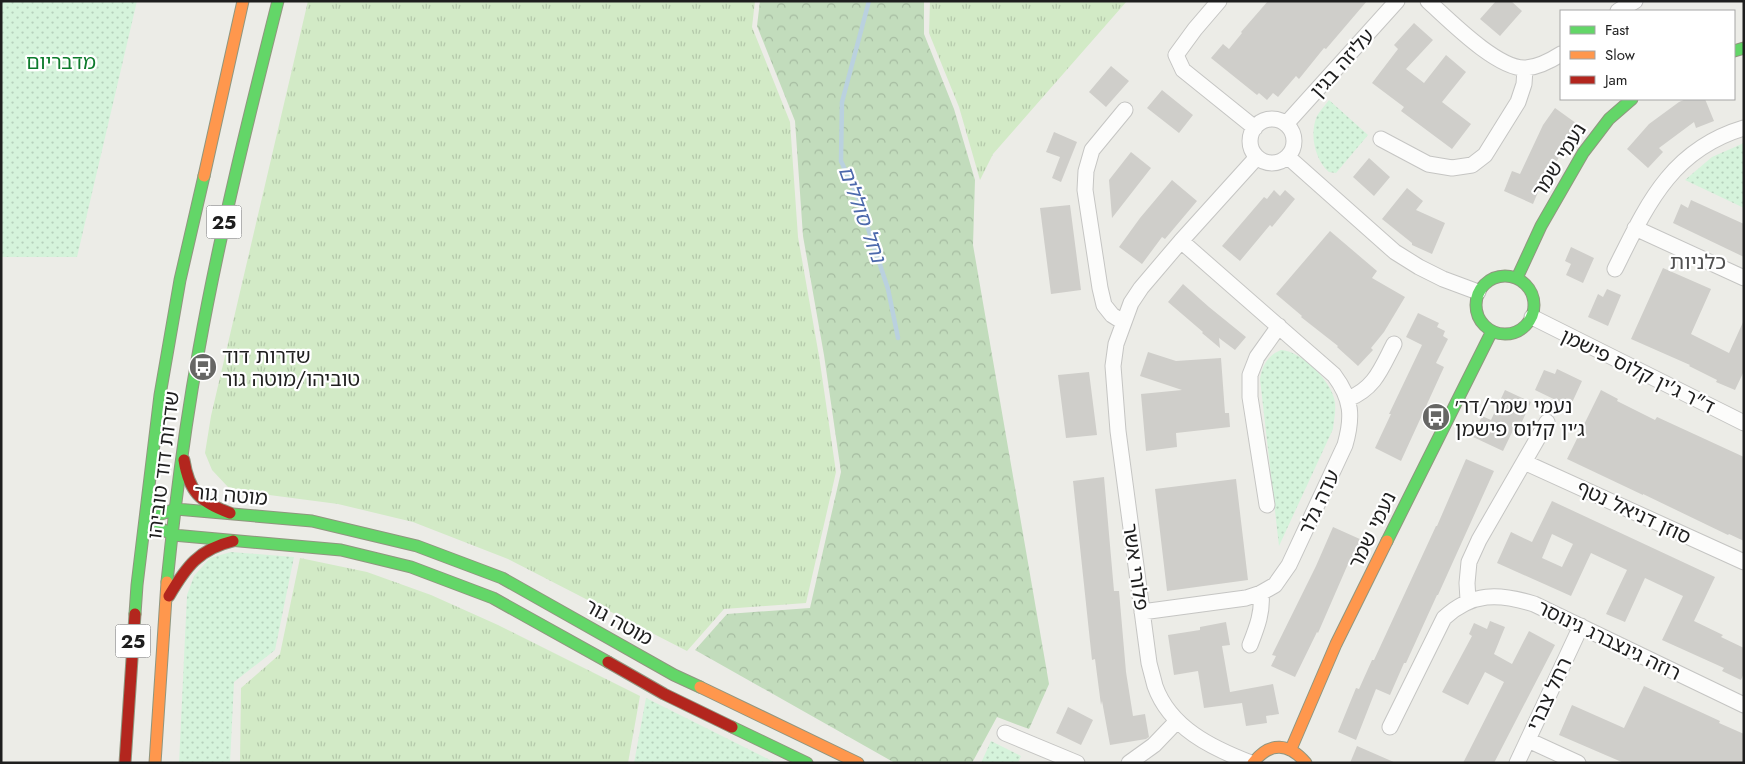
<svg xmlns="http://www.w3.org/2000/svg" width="1745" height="764" font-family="Jost,'Noto Sans Hebrew',sans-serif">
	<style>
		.grass { fill: url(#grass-tufts) }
		.forest { fill: url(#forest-crowns) }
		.park { fill: url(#park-dots) }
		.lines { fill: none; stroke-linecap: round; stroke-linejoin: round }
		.stream { stroke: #bad1df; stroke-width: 4.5 }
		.building { fill: #cfceca; fill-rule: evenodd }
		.street-casing { stroke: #c5c5c3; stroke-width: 17 }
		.fast-casing { stroke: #90967f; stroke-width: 13 }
		.slow-casing { stroke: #90967f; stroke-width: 13 }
		.jam-casing { stroke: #90967f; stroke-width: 13 }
		.street { stroke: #fcfcfb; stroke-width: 15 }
		.fast { stroke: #63d668; stroke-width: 11 }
		.slow { stroke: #ff974d; stroke-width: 11 }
		.jam { stroke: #b3261e; stroke-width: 11 }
		.labels { text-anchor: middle; stroke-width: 4.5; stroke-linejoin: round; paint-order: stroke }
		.shield { fill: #fff; stroke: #626262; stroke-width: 1 }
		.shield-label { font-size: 19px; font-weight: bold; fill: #1e1e1e }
		.park-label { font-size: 20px; fill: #0d7b2c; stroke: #fff }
		.street-label { font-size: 20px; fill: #1e1e1e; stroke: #fff }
		.poi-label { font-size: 20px; fill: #1e1e1e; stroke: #fff; text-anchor: start }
		.water-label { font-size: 21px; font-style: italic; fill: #4c69ac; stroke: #fff }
		.neighbourhood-label { font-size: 21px; fill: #515151; stroke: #fff }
	</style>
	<defs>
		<pattern id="grass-tufts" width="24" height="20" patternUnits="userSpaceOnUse" patternTransform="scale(1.25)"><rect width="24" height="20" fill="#d2eac6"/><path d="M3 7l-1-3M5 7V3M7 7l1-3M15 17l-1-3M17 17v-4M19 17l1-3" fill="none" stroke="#b4c8aa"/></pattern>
		<pattern id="forest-crowns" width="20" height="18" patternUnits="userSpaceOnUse" patternTransform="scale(1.25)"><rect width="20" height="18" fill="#c2dcbc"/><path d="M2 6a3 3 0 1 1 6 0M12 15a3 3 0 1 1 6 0" fill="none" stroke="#a6bca1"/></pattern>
		<pattern id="park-dots" width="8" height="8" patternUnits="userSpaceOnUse" patternTransform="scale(1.25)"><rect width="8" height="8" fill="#d5f3db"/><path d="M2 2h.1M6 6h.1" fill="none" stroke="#b6d0bc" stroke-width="1.8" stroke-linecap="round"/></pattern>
	</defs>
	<rect width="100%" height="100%" fill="#ecece7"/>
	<path class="grass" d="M308 1H755L752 27 790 122 798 237 819 356 836 472 806 603 724 609 687 651 508 559 413 522 338 504 254 493 228 487 212 470 205 453 211 416Z
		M930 1H1127L993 154 980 180 959 107 929 33Z
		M300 558 367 572 431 595 498 625 640 696 628 763H240L241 688 280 654Z"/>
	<path class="forest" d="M760 1H924V34L954 109 975 180 973 245 1049 684 1029 729 997 717 972 763H895L695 650 727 614 810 608 841 472 824 355 803 236 795 121 757 26Z"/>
	<path class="park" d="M1 1H137L77 257H1Z
		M1329 100 1368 135 1336 173 1329 172C1315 160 1309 134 1317 116 1320 111 1325 105 1329 100Z
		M1744 143V208L1685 180 1712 157Z
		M1281 350C1301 351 1329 379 1334 398 1337 408 1334 418 1333 429L1279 546 1260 379C1262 366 1268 355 1281 350Z
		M231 552 294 557 275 650 234 682 230 763H179L187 595 194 576 210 558Z
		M646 698 776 763H634Z
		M991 741 1021 756 1018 763H981Z"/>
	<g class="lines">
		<path class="stream" d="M869 1 842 102 841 161 858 198 888 289 898 338"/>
	</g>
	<path class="building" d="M1268 1H1367L1326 49 1324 48 1299 79 1296 76 1278 97 1273 93 1267 100 1259 93 1257 95 1211 58 1223 44 1229 49 1242 33 1241 32Z
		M1496 1H1511L1522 11 1500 36 1480 19Z
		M1414 23 1433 40 1406 69 1424 83 1446 55 1466 72 1442 102 1471 124 1452 149 1401 111 1404 107 1372 83 1398 49 1394 45Z
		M1111 66 1129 81 1106 107 1089 92Z
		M1162 90 1193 115 1179 133 1147 108Z
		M1686 99H1705L1714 121 1696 128 1694 122 1659 148 1663 152 1648 168 1627 149 1649 124 1679 102Z
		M1555 108 1580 126 1562 151 1550 175 1546 173 1533 204 1504 191 1512 171 1520 174 1543 125Z
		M1054 132 1077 142 1061 182 1052 178 1060 157 1046 152Z
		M1131 152 1151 168 1112 218 1109 180Z
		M1369 158 1390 177 1374 196 1353 177Z
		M1172 180 1197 201 1165 239 1162 237 1142 264 1119 247 1140 218Z
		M1407 188 1423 201 1416 210 1445 223 1432 254 1412 245V243L1382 219Z
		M1274 190 1280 196 1285 190 1295 199 1272 227 1270 225 1240 261 1222 246 1264 197 1267 199Z
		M1691 200 1744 224V257L1673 223 1681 204 1688 208Z
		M1070 205 1081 290 1051 294 1040 208Z
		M1330 231 1377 271 1372 278 1405 297 1384 332 1371 348 1373 350 1358 366 1337 347 1338 346 1301 317 1302 316 1276 294Z
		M1571 247 1594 258 1583 283 1566 275 1571 264 1565 261Z
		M1663 268 1711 289 1691 334 1729 353 1744 320V371L1735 390 1716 382 1717 380 1689 366 1690 365 1631 339Z
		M1183 284 1209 307 1246 337 1235 350 1219 338 1220 348 1202 333 1203 332 1168 302Z
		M1607 289 1621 295 1608 326 1588 317 1598 294 1603 297Z
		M1418 313 1439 323 1437 327 1445 331 1443 336 1448 339 1436 363 1444 367 1401 461 1375 448 1391 414H1389L1422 345 1406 337Z
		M1148 352 1176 361 1221 358 1225 413H1229L1230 427 1176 433 1177 447 1146 451 1141 394 1182 390 1140 376Z
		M1557 369 1582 381 1570 407 1535 390 1544 370 1555 374Z
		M1089 372 1097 435 1066 438 1058 375Z
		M1505 390 1531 402 1520 426 1516 424 1503 451 1473 437 1482 416 1491 420Z
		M1601 390 1618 399 1617 401 1655 420 1657 417 1744 457V541L1729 534 1728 535 1643 494V495L1567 459Z
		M1466 459 1494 471 1438 595H1437L1406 663H1404L1390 695 1376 689 1356 740 1338 732 1356 688 1359 689 1372 660H1374L1436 526H1437Z
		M1104 477 1114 591H1119L1126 672 1133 716 1145 714 1149 737 1146 739 1110 745 1102 701 1101 705 1095 659 1092 660 1073 481Z
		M1236 479 1248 580 1167 591 1155 489Z
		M1552 501 1715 577 1694 621 1723 635 1721 637 1744 648V673L1741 680 1722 671 1724 668 1662 640 1683 596 1645 578 1625 622 1606 614 1627 570 1591 553 1571 596 1497 563 1511 532 1532 542ZM1552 534 1573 544 1562 567 1542 558Z
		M1333 527 1362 540 1351 566 1348 564 1318 633 1317 632 1295 677 1271 666 1276 656 1272 655 1316 566Z
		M1490 621 1505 627 1494 654 1512 664 1529 631 1555 645 1494 763H1463L1504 682 1485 672 1468 705 1442 692 1472 636 1469 634 1474 623 1487 629Z
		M1226 622 1230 645 1222 646 1230 692 1273 684 1279 714 1266 716 1267 723 1246 726 1242 703 1204 708 1198 671 1174 675 1168 635 1200 630V627Z
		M1644 686 1720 721 1719 723 1744 734V763H1624L1559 735 1572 705 1624 728Z
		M1068 707 1093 720 1081 745 1056 733Z
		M1357 746 1396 763H1350Z"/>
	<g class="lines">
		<defs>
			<path id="street" d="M1219 1 1195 29 1176 55 1183 70 1255 128
				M1428 1C1449 20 1498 70 1526 68 1539 67 1550 61 1561 54
				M1618 11 1635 1
				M1250 141a22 22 0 1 1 44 0a22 22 0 1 1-44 0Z
				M1286 124 1397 1
				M1381 139 1428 164 1452 168 1472 165 1485 155 1518 102 1524 84 1525 69
				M1288 157 1395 252 1419 267 1443 279 1478 292
				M1635 228 1744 278
				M1615 269C1646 207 1670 150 1744 128
				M1532 317 1744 423
				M1123 322 1112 315 1104 305 1100 288 1085 190 1086 171 1092 150 1125 110
				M1348 399C1375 388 1381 369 1394 344
				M1524 462 1744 562
				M1267 505 1250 397V375L1257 357 1279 326
				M1468 600 1467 583 1469 562 1479 540 1547 422
				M1142 612 1246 598 1261 593 1275 585 1289 565 1345 445C1353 417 1352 399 1334 375L1181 241
				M1250 645C1257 627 1263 612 1261 593
				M1390 727 1444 618C1472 592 1499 593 1534 604L1744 705
				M1005 733 1077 763
				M1528 740 1578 763
				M1129 763 1154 745 1177 721
				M1251 763C1212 748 1170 728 1155 686 1153 678 1151 671 1149 663L1118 431 1113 366 1116 344 1131 303 1141 288 1181 241 1257 157
				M1517 763 1581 626"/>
			<path id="fast" d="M1734 51 1744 48
				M1476 305a29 29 0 1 1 58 0a29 29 0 1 1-58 0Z
				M1517 278 1541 226 1583 153 1609 119 1632 99
				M161 514 176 509 312 521 417 546 502 578 674 675 700 687
				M158 527 173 535 341 550 411 567 493 598 608 662
				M1387 541 1492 331
				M167 582C175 503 185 426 199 349 220 232 249 116 278 1
				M135 614 137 585 160 395 180 280 204 176
				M732 727 807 763"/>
			<path id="slow" d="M204 176 243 1
				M700 687 858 763
				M1291 749 1336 644 1387 541
				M155 763 167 582
				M1253 763C1270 741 1289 743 1306 763"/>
			<path id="jam" d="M184 460C189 492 200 502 230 513
				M169 596C186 567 199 549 233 541
				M608 662 664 694 732 727
				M125 763 135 614"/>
		</defs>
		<use href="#street" class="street-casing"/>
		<use href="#fast" class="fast-casing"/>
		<use href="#slow" class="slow-casing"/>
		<use href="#jam" class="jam-casing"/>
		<use href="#street" class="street"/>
		<use href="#fast" class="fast"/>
		<use href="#slow" class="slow"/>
		<use href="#jam" class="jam"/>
	</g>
	<defs>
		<symbol id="bus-disc" viewBox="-11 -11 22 22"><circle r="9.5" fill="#666664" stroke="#fff"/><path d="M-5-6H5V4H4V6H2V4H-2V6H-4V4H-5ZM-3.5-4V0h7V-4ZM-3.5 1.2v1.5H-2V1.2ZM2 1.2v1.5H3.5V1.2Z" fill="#fff"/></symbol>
	</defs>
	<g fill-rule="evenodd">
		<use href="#bus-disc" x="187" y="351" width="32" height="32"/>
		<use href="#bus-disc" x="1420" y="401" width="32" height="32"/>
	</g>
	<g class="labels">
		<g class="shield">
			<rect x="206.5" y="205.5" width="35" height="33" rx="4"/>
			<rect x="115.5" y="624.5" width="35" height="33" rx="4"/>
		</g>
		<g class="shield-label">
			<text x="224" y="229">25</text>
			<text x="133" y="648">25</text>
		</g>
		<g class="park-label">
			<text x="61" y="69">מדבריום</text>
		</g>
		<g class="street-label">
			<text transform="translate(1342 63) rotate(-48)" y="7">עליזה בגין</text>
			<text transform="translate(1559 160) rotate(-58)" y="7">נעמי שמר</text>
			<text transform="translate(1638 371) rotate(26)" y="7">ד"ר ג'ין קלוס פישמן</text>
			<text transform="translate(163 465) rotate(-83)" y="7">שדרות דוד טוביהו</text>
			<text transform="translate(231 495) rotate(5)" y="7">מוטה גור</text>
			<text transform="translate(1319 502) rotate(-65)" y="7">עדה גלר</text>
			<text transform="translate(1634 512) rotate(25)" y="7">סוזן דניאל נטף</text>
			<text transform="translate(1372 530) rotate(-64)" y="7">נעמי שמר</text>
			<text transform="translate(1136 567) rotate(82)" y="7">פלורי אשר</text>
			<text transform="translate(619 622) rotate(29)" y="7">מוטה גור</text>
			<text transform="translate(1609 640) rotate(26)" y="7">רוזה גינצברג גינוסר</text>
			<text transform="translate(1549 694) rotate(-65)" y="7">רחל צברי</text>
		</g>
		<g class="poi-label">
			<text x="222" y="363">שדרות דוד<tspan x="222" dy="23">טוביהו/מוטה גור</tspan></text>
			<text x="1455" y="413">נעמי שמר/דר׳<tspan x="1455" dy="23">ג׳ין קלוס פישמן</tspan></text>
		</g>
		<g class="water-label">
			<text transform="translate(862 214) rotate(70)" y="7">נחל סוללים</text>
		</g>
		<g class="neighbourhood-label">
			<text x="1698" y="269">כלניות</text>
		</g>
	</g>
	<rect width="1745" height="764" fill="none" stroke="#1e1e1e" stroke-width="5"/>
	<rect x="1560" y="10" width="175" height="90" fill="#ffffff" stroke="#a5a5a5"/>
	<rect x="1570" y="26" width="25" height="8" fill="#63d668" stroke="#a5a5a5"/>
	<text x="1605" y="35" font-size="15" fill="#1e1e1e">Fast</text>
	<rect x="1570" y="51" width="25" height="8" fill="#ff974d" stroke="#a5a5a5"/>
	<text x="1605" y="60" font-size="15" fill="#1e1e1e">Slow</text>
	<rect x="1570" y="76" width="25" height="8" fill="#b3261e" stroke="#a5a5a5"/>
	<text x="1605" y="85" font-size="15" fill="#1e1e1e">Jam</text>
</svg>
